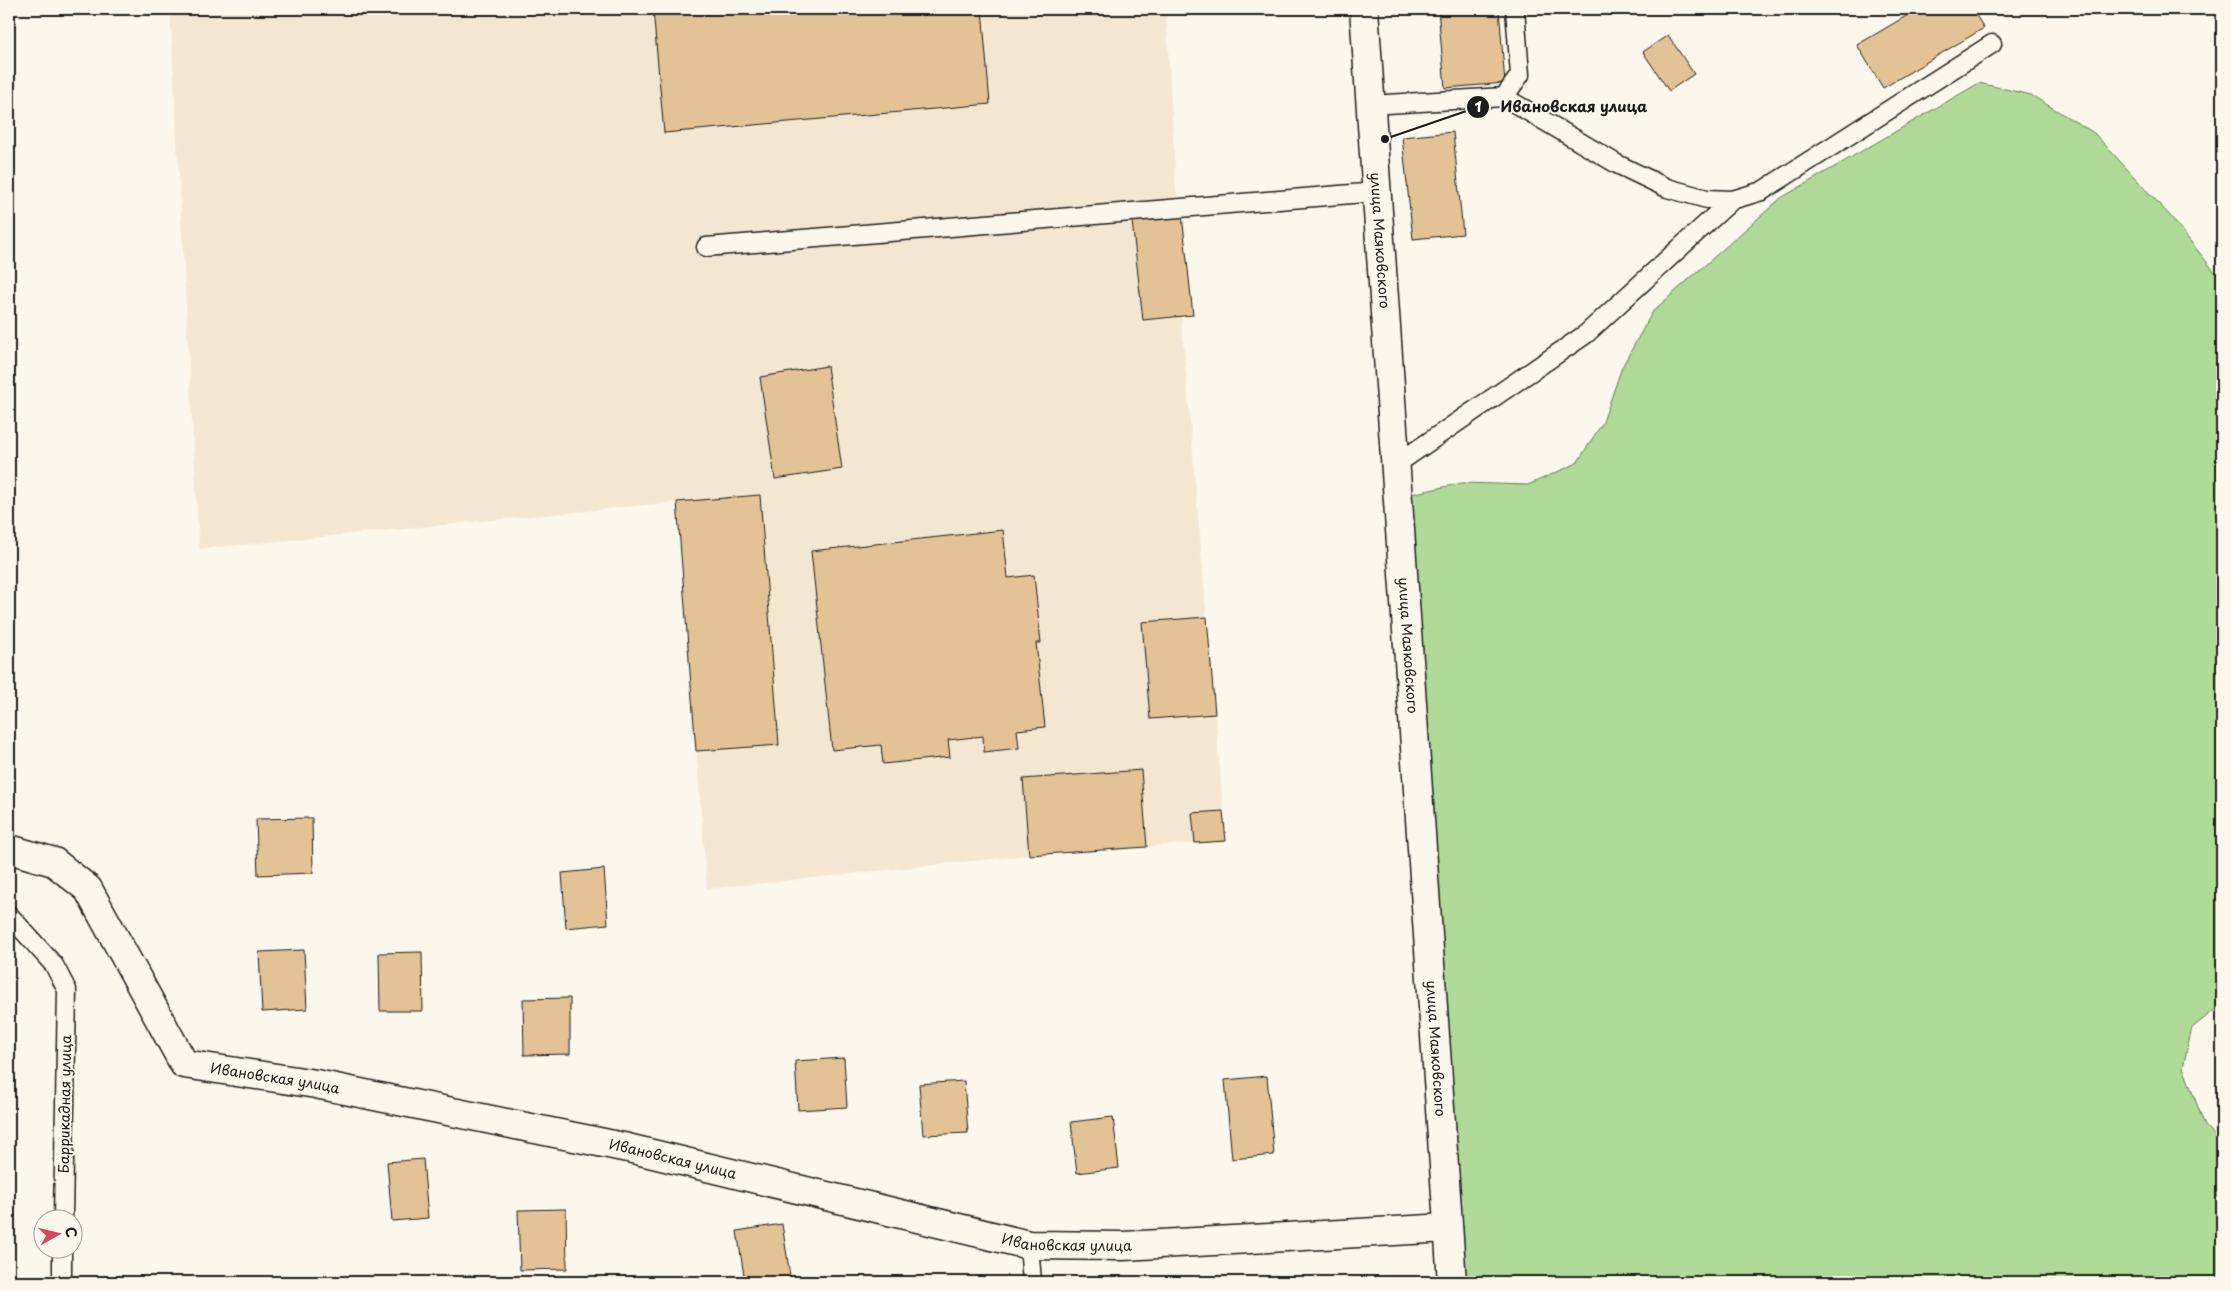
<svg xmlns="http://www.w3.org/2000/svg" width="2231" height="1291" font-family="'Playpen Sans',sans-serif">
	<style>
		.built { fill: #f4e7d2 }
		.green { fill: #afda98; stroke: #667b5a }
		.building { fill: #e3c396; stroke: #1c1c1c }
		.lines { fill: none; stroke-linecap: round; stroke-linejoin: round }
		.lane-casing { stroke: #1c1c1c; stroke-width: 21 }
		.street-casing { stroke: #1c1c1c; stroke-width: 31 }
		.secondary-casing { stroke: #1c1c1c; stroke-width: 31 }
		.lane { stroke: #fbf7ec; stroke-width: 18 }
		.street { stroke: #fbf7ec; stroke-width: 28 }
		.secondary { stroke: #fbf7ec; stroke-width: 28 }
		.labels { text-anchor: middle; stroke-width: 4; stroke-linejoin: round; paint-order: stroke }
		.street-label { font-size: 14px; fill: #1c1c1c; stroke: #fbf7ec }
		.leader { fill: none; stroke: #1c1c1c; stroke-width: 2 }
		.callout-dot { fill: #1c1c1c; stroke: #fbf7ec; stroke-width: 2 }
		.mark-label { font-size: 15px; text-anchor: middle; font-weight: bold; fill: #fff }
		.callout-label { font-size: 15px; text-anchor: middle; font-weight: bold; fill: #1c1c1c; stroke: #fbf7ec; stroke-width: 4; stroke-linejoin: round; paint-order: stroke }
	</style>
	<rect width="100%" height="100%" fill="#fbf7ec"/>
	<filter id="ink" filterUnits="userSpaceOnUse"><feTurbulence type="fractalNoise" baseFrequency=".02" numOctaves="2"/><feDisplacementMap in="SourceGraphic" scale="10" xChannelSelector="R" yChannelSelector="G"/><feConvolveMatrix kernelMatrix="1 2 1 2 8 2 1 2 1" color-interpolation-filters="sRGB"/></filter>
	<g filter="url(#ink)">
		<path class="built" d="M170 9H1166L1176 189 1182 215 1193 315 1181 316 1226 841 1029 855 707 889 677 502 199 549Z"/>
		<path class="green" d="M1979 83 2031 95 2094 133 2171 217 2222 281V1004L2192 1028 2183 1067 2205 1126 2222 1143V1282H1452L1398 497 1462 483 1528 485 1577 463 1603 422 1622 367 1653 311 1781 198Z"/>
		<path class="building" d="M653 9H982L990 104 664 133Z
			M1438 9H1499L1505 83 1445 88Z
			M1918 9H1972L1984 28 1883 88 1857 45Z
			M1668 35 1694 74 1669 91 1643 52Z
			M1453 132 1463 234 1413 239 1402 137Z
			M1182 215 1193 315 1143 320 1132 221Z
			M827 366 842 469 775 479 760 377Z
			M760 495 779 745 696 751 677 502Z
			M1003 530 1008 578 1034 575 1041 643H1036L1045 727 1017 730 1019 748 984 752 983 736 948 740 950 757 883 764 881 745 832 750 811 551Z
			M1207 617 1215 714 1150 719 1142 622Z
			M1141 770 1147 847 1029 855 1023 779Z
			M1223 811 1226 841 1195 843 1192 813Z
			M312 818 313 873 258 875 256 819Z
			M604 869 608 924 566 928 562 873Z
			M304 950 307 1009 262 1012 259 952Z
			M422 952 423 1011H380L379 953Z
			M570 998V1054L524 1055 523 999Z
			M844 1058 847 1107 798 1110 795 1061Z
			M1267 1076 1274 1155 1232 1159 1225 1080Z
			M964 1081 968 1133 923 1135 919 1084Z
			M1113 1117 1119 1168 1077 1173 1071 1122Z
			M423 1159 428 1218 392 1221 387 1162Z
			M566 1209 567 1269 520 1270 518 1210Z
			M782 1224 791 1282H745L737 1231Z"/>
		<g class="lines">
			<defs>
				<path id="lane" d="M1504 97 1520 75 1515 9
					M1370 105 1504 97 1617 164 1667 188 1707 199 1732 200 1762 191 1992 44
					M706 247 1376 192
					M1395 465 1586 334 1732 200
					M9 915 54 965 67 990 63 1218
					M1029 1245 1032 1282
					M62 1282V1248"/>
				<g id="street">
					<path id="s1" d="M9 849 54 862 88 889 184 1064 316 1084 628 1148 1029 1245 1123 1246 1448 1228"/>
				</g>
				<g id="secondary">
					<path id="s2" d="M1364 9 1452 1282"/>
				</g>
			</defs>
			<use href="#lane" class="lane-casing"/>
			<use href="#street" class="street-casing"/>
			<use href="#secondary" class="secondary-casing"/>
			<use href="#lane" class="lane"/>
			<use href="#street" class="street"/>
			<use href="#secondary" class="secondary"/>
		</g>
	</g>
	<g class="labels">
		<g class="street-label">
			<text dy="5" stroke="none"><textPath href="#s2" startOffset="232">улица Маяковского</textPath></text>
			<text dy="5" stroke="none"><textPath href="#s2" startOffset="638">улица Маяковского</textPath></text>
			<text dy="5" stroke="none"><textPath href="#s2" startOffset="1042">улица Маяковского</textPath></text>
			<text dy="5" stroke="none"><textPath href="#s1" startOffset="382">Ивановская улица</textPath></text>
			<text transform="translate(65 1104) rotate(-89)" y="5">Баррикадная улица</text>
			<text dy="5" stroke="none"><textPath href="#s1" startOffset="788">Ивановская улица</textPath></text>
			<text dy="5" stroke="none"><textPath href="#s1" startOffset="1192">Ивановская улица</textPath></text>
		</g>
	</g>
	<path class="leader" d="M1385 139L1478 107"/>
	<g class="callout-dot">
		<circle cx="1385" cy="139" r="5"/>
		<circle cx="1478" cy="107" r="12"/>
	</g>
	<g class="mark-label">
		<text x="1478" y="112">1</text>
	</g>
	<g class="callout-label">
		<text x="1574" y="112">Ивановская улица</text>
	</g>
	<rect width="2231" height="1291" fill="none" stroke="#fbf7ec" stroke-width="30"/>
	<rect x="15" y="15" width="2201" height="1261" fill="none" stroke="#1c1c1c" stroke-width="2" filter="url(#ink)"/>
	<g transform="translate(58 1234) rotate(82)"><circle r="24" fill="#fbf7ec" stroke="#a29f99"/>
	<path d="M0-4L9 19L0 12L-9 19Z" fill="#d1495b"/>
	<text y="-8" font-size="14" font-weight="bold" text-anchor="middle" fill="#1c1c1c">С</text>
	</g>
</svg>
